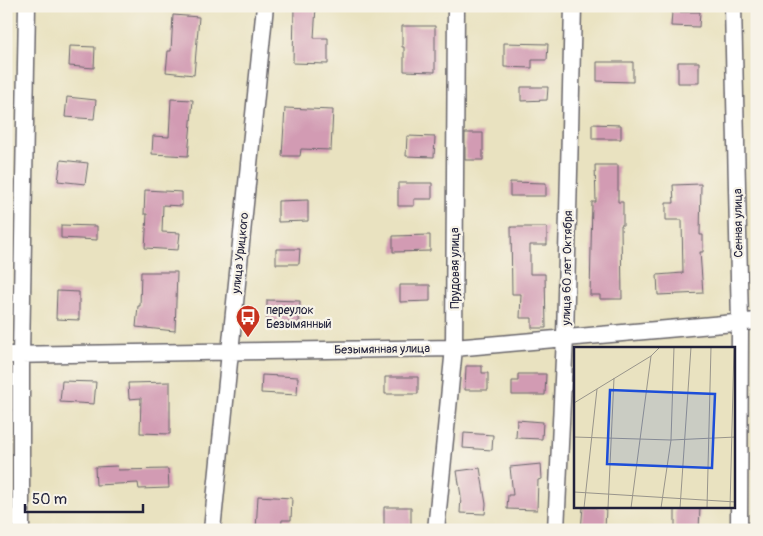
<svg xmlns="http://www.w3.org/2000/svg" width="763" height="536" font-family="Pangolin,sans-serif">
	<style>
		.building { fill: #d29bb3 }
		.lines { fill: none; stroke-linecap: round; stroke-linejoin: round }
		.minor-casing { stroke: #68656a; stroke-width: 19 }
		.minor { stroke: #fff; stroke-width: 16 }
		.labels { text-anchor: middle; stroke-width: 4.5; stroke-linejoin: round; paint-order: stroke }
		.street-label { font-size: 12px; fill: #22223b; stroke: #f7f3e8 }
		.poi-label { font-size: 12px; fill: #22223b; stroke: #f7f3e8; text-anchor: start }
		.inset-road { fill: none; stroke: #99958b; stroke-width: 1 }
		.view { fill: #1d4ed8; fill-opacity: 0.15; stroke: #1d4ed8; stroke-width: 2.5 }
		.inset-edge { fill: none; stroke: #22223b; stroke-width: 2.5 }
	</style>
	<rect width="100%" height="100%" fill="#f7f3e8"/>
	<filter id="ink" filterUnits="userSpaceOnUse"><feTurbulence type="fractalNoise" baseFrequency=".02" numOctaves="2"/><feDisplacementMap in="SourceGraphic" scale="10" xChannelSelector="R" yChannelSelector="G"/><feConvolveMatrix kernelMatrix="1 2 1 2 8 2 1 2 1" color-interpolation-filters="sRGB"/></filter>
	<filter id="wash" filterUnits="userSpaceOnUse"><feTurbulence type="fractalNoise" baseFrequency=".0096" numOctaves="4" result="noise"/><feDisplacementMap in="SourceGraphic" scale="20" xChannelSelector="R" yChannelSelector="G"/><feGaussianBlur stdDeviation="1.12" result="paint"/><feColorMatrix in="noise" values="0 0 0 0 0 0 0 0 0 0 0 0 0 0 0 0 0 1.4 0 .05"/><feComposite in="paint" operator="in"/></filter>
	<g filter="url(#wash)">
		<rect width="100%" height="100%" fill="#e9e2c0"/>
		<g id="blocks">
			<path class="building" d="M294 6H316L314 38H328V64L293 63Z
				M672 12H700L699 27 671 26Z
				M173 15 199 17 194 75 166 72 168 51H171Z
				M402 26H435V72L404 71V47H402Z
				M504 43 548 44 547 60H532V68L504 67Z
				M70 46 95 47 94 68 69 66Z
				M597 62H633V82L597 81Z
				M678 62H699V83H678Z
				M521 87H548L547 100 521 101Z
				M67 97 96 100 94 119 65 117Z
				M171 99 193 100 188 156 152 154 153 136 169 137Z
				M285 108 333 110 331 150 301 149 300 156H282Z
				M592 124 621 125V139H592Z
				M465 133H483V160H465Z
				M407 136 435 137 434 157 406 156Z
				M61 160 88 163 85 184 58 181Z
				M595 165H618V202H623V225H621L622 299H600V295H590L592 202H596Z
				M510 182 546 183V196H510Z
				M398 183H432V199H414V206H398Z
				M701 184 700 235H703V252H700L703 293 658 295 657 275 683 273 682 220H666V203H674L673 185Z
				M145 190 182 192V206L163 205 162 232 180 233 178 250 145 248 147 214H144Z
				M308 200V221L278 222V201Z
				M61 225 97 226V240L61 238Z
				M511 227H547V245H530V274H545L546 328H532V318H520L521 294H512Z
				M430 235V251L393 252V236Z
				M276 249H300L299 264H276Z
				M141 272H177L175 331 136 327 138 306H140Z
				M400 285H430V301L400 302Z
				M57 291 79 292V320L56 319Z
				M267 300 300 301 299 323 267 322Z
				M466 366H482V373H488V390H465Z
				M518 374H546L545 395H512V381H518Z
				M262 375 298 377 297 395 261 393Z
				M385 377H418V394H385Z
				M62 381 96 382 94 404 60 402Z
				M170 382V434L140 433 141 398 129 399 128 383Z
				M517 420 543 422 542 439 516 438Z
				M464 433 493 435 492 450 463 448Z
				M541 464 542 479 538 480 537 510 507 509 508 495H513L510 467Z
				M117 466 118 470 168 469 169 488 139 489 138 483 96 485 95 467Z
				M480 468 486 504 485 514 460 513 461 496 457 471Z
				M258 496 292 498 291 520H282L281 530H256Z
				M384 507H411V530H384Z
				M583 507H606L605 530H581Z
				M675 507H700L699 530H675Z"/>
		</g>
	</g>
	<g filter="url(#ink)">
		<use href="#blocks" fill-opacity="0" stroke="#68656a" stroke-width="1"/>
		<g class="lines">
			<defs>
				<path id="minor" d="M733 6 740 323 739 530
					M6 355 454 348 757 321
					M21 530V356L27 6
					M212 530 265 6
					M436 530 454 348 456 6
					M556 530 565 337 573 6"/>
			</defs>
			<use href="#minor" class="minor-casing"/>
			<use href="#minor" class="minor"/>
		</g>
	</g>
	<defs>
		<symbol id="bus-pin" viewBox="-11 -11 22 30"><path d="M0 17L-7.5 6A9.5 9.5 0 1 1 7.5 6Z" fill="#c8321e" stroke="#f7f3e8"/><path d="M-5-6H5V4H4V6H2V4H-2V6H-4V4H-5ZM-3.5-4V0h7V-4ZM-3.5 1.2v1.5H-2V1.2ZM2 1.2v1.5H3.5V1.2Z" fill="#fff"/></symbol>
	</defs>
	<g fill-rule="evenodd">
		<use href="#bus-pin" x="234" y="303" width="28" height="38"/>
	</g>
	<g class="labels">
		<g class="street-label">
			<text transform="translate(738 223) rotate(-91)" y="4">Сенная улица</text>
			<text transform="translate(240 253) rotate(-84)" y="4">улица Урицкого</text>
			<text transform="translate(455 268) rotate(-90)" y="4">Прудовая улица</text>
			<text transform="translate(567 268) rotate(-89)" y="4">улица 60 лет Октября</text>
			<text transform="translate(382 349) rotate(-1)" y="4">Безымянная улица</text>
		</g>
		<g class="poi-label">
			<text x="266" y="314">переулок<tspan x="266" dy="14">Безымянный</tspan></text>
		</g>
	</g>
	<g transform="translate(574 347)">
		<rect width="161" height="161" fill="#e9e2c0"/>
		<path class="inset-road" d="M0 56 77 9 86 0M0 90 97 93 162 90M0 145 162 155M10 161 23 42M34 161 40 31M57 161 77 9M87 161 97 93 100 0M106 161 117 0M133 161 137 0M156 161 160 0"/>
		<path class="view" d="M36 43 141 47 138 121 33 117Z"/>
		<rect width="161" height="161" class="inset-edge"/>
	</g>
	<rect width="763" height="536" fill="none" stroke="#f7f3e8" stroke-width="25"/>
	<path d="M25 504v8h118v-8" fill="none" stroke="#22223b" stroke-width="2.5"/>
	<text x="32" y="504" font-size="15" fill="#22223b" stroke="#f7f3e8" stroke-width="4" paint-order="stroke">50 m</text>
</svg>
